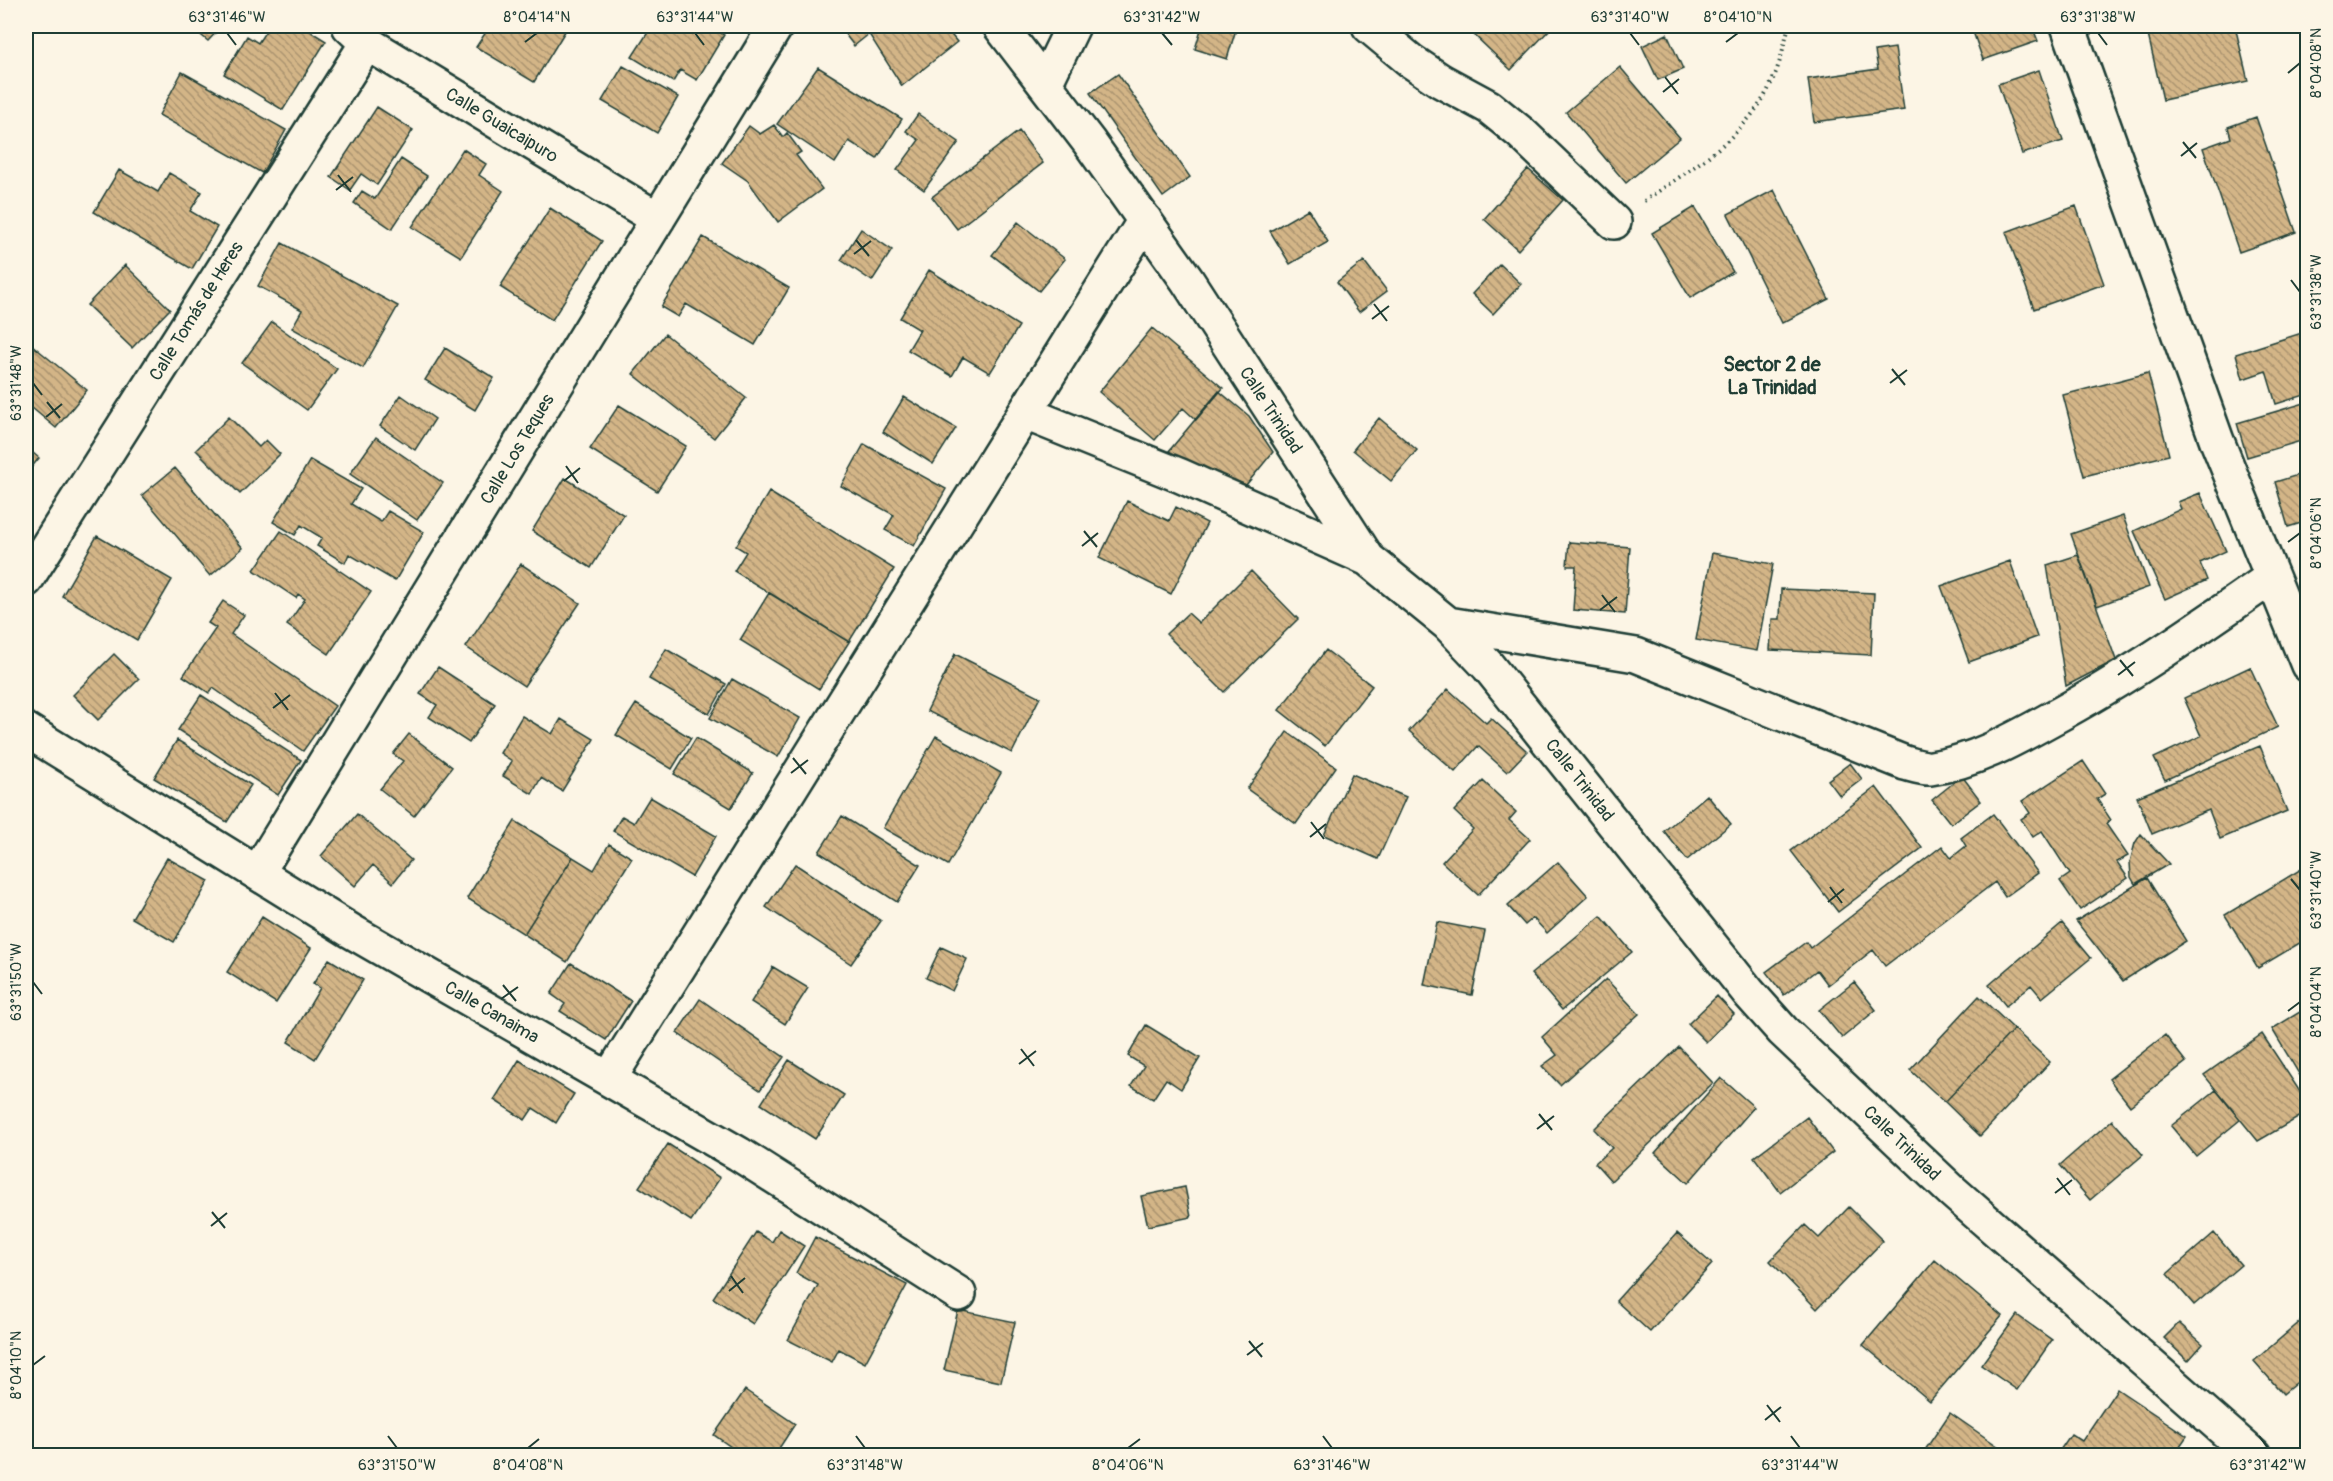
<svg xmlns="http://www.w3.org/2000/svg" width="2333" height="1481" font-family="Pangolin,sans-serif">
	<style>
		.building { fill: url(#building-back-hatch); stroke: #1f3d34; stroke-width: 1.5 }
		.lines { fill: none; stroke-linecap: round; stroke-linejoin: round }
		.minor-casing { stroke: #1f3d34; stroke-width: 38 }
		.path { stroke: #1f3d34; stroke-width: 4; stroke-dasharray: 1.5 4.5; stroke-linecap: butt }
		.minor { stroke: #fcf5e5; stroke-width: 33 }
		.ticks { fill: none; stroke: #1f3d34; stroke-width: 2 }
		.labels { text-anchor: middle; stroke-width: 4.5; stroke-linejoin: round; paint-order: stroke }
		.street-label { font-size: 18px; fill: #1f3d34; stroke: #fcf5e5 }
		.neighbourhood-label { font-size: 20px; font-weight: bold; fill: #1f3d34; stroke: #fcf5e5 }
		.neatline { fill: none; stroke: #1f3d34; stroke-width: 2 }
		.ticks-label { font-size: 15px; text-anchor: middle; fill: #1f3d34 }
	</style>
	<defs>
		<pattern id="building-back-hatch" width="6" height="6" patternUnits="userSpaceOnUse" patternTransform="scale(1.5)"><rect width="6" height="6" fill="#d3b587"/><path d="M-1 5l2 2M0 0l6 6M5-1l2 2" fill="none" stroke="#ab946f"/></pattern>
	</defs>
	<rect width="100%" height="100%" fill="#fcf5e5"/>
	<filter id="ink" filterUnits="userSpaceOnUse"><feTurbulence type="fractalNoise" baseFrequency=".0167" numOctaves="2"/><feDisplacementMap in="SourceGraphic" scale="12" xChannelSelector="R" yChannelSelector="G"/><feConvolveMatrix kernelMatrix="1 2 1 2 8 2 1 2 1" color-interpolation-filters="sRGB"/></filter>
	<g filter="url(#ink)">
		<path class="building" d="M190 26H222L208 41Z
			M269 26H302L326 41 283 110 224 74 247 36 258 43Z
			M490 26H563L567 28 534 82 476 47Z
			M652 26H710L724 35 697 80 680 70 673 82 632 57Z
			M845 26H944L957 42 902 86 869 34 854 46 841 29Z
			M1202 26H1237L1227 59 1195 49Z
			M1479 26H1553L1511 70 1472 33Z
			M1971 26H2032L2038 41 1983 60Z
			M2146 26H2235L2248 81 2163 100Z
			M1667 34 1683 69 1658 80 1642 46Z
			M1895 48 1904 110 1814 122 1808 79 1878 69 1875 51Z
			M623 66 678 97 657 133 602 101Z
			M818 67 902 119 877 159 849 141 835 163 777 124Z
			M1620 67 1680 138 1626 183 1566 112Z
			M2039 70 2063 141 2022 154 1998 84Z
			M182 72 286 130 262 173 159 115Z
			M1118 74 1190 177 1163 197 1090 93Z
			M377 107 413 130 377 185 361 174 350 190 331 177Z
			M918 114 959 142 924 190 897 170 919 140 906 131Z
			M2256 117 2296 232 2239 252 2203 148 2231 138 2228 127Z
			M774 125 783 137 787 133 801 152 796 155 822 189 778 222 748 181 722 163 749 126 760 134Z
			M1019 131 1043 163 957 229 932 197Z
			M463 149 486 164 479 175 503 191 461 257 412 227Z
			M401 159 427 176 392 229 354 203 362 191 375 199Z
			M1528 169 1563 200 1518 250 1484 219Z
			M119 170 158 192 169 173 202 192 190 211 217 227 192 269 94 212Z
			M1774 190 1829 299 1782 323 1728 214Z
			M2076 206 2104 284 2034 309 2006 232Z
			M1695 207 1733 272 1690 298 1652 233Z
			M550 208 602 241 552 320 500 287Z
			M1308 209 1328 242 1290 264 1270 231Z
			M1018 222 1065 259 1039 291 992 255Z
			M861 229 892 250 872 281 841 260Z
			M703 237 789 288 755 345 686 304 678 317 661 307Z
			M282 243 398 306 363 368 292 328 302 310 258 286Z
			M1364 261 1387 291 1359 312 1337 282Z
			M1500 264 1521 284 1493 314 1472 294Z
			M125 265 170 309 132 348 87 305Z
			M929 270 1019 326 990 373 963 357 952 376 908 350 920 330 900 318Z
			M272 322 337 369 307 410 242 363Z
			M1152 328 1223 388 1196 420 1183 408 1155 440 1099 392Z
			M2308 331V394L2276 404 2266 371 2243 379 2236 354Z
			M665 334 746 398 714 438 633 374Z
			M26 340 87 390 56 428 26 403Z
			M445 348 494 378 475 410 425 380Z
			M2148 373 2169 455 2084 476 2063 395Z
			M1219 391 1249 416 1273 452 1246 485 1182 461 1169 451Z
			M401 395 435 419 415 450 380 426Z
			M904 397 956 428 933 464 883 432Z
			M2308 402V439L2247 457 2237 423Z
			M619 405 686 446 657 491 590 449Z
			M229 417 259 447 266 440 280 454 240 494 196 450Z
			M1379 418 1417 450 1391 481 1353 450Z
			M376 437 443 483 417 520 350 474Z
			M864 444 946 489 914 546 885 530 894 515 841 486Z
			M26 447 39 458 26 474Z
			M310 460 361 489 351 504 381 522 388 511 424 532 395 581 349 554 345 563 317 546 322 538 301 525 295 535 273 522Z
			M175 468 243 548 210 576 142 495Z
			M2308 472V521L2288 527 2275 482Z
			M565 478 624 515 591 568 532 531Z
			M769 492 894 569 849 642 734 571 746 552 736 546Z
			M2200 493 2226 551 2200 563 2207 580 2165 599 2134 531 2181 509 2178 502Z
			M1127 501 1169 521 1176 507 1207 523 1171 594 1099 558Z
			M2123 516 2149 587 2097 606 2071 534Z
			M281 531 371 592 329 654 287 625 305 599 298 594 296 598 254 570Z
			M97 536 172 580 137 640 62 596Z
			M1569 542 1630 547 1625 614 1573 610 1576 566H1567Z
			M1712 553 1773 564 1757 651 1696 640Z
			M2078 555 2116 660 2066 686 2047 565Z
			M2010 561 2037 637 1969 662 1941 586Z
			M521 564 580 603 524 686 466 647Z
			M1251 571 1298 619 1224 692 1166 634 1188 613 1199 623Z
			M1781 589 1874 593 1871 655 1770 650 1772 619H1780Z
			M769 593 849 642 819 689 740 640Z
			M223 601 244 615 231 634 335 706 303 751 213 688 209 693 183 676 216 628 208 623Z
			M666 649 726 684 709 714 649 679Z
			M1326 650 1372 686 1325 746 1279 710Z
			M114 654 139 679 98 720 73 695Z
			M955 654 1040 697 1012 753 927 711Z
			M438 667 495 704 469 743 429 717 437 705 420 694Z
			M2250 667 2278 727 2165 780 2154 758 2201 736 2184 698Z
			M732 679 800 718 778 757 710 718Z
			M1448 689 1486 723 1491 718 1527 751 1507 772 1478 746 1455 772 1409 731Z
			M201 695 301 760 278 795 178 730Z
			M636 704 691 738 672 769 616 735Z
			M522 716 552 734 561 719 594 739 562 791 541 778 532 794 503 776 512 761 500 753Z
			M1287 732 1336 767 1296 824 1247 789Z
			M409 734 452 767 414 816 380 789 403 761 393 754Z
			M936 736 1001 773 948 865 883 828Z
			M696 738 753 773 731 808 674 774Z
			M177 740 251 785 227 822 154 778Z
			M2260 746 2287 811 2220 839 2209 810 2152 834 2137 797Z
			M2083 761 2105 794 2097 799 2111 820 2106 824 2128 856 2117 862 2128 878 2080 910 2060 881 2070 874 2042 831 2033 837 2021 819 2030 813 2022 801Z
			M1850 763 1862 779 1840 796 1828 780Z
			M1352 774 1406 797 1378 859 1324 835Z
			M1962 776 1981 801 1951 824 1932 800Z
			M1483 781 1516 812 1509 820 1530 839 1478 895 1442 862 1473 829 1454 811Z
			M1876 787 1922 848 1838 912 1791 851Z
			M1707 795 1731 824 1687 860 1664 831Z
			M650 797 716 836 692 877 613 831 622 816 634 823Z
			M357 814 411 860 393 883 373 865 355 886 321 856Z
			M1993 814 2038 873 2005 897 1995 882 1885 966 1873 950 1828 985 1817 970 1784 995 1766 972 1806 942 1810 948 1942 846 1951 858 1966 846 1961 838Z
			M842 816 920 865 897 902 819 852Z
			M515 821 573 857 524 934 467 898Z
			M2141 834 2169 864 2135 884 2131 877 2130 862 2135 843Z
			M609 844 632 858 567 962 524 934 573 857 594 870Z
			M167 858 209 881 174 942 132 918Z
			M1558 862 1588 896 1547 933 1533 918 1525 925 1508 906Z
			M795 864 881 921 851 964 766 907Z
			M2308 865V938L2258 968 2225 915Z
			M2147 878 2186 941 2123 981 2076 921Z
			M1601 916 1632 952 1562 1010 1531 974Z
			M262 917 311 948 276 1003 227 972Z
			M1437 922 1485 931 1472 995 1424 985Z
			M2062 923 2091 958 2042 998 2031 985 2006 1006 1989 985Z
			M941 947 967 959 952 991 926 978Z
			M329 959 363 980 315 1059 288 1042 320 988 313 984Z
			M571 963 631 1001 606 1040 560 1011 565 1004 551 994Z
			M773 967 808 988 785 1024 751 1002Z
			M1606 979 1639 1014 1560 1085 1542 1066 1557 1055 1542 1037Z
			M1854 982 1876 1010 1842 1038 1819 1010Z
			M1717 996 1734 1014 1706 1042 1688 1024Z
			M1979 996 2014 1029 1945 1102 1910 1070Z
			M700 999 784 1057 760 1090 677 1033Z
			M2308 1007V1082L2305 1084 2272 1029Z
			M1146 1025 1200 1058 1181 1089 1166 1079 1153 1099 1131 1086 1144 1066 1128 1056Z
			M2014 1029 2050 1062 1980 1136 1945 1102Z
			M2262 1034 2308 1104V1112L2258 1141 2204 1075Z
			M2165 1035 2186 1062 2130 1106 2109 1079Z
			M1679 1047 1713 1083 1611 1181 1595 1163 1612 1148 1594 1129Z
			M519 1060 574 1094 556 1123 533 1108 525 1120 494 1100Z
			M789 1060 844 1095 815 1139 761 1104Z
			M1721 1078 1754 1107 1688 1183 1655 1153Z
			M2216 1090 2240 1120 2196 1156 2171 1126Z
			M1807 1117 1833 1152 1780 1192 1754 1157Z
			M2112 1120 2143 1155 2090 1200 2060 1165Z
			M668 1144 720 1178 691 1221 639 1187Z
			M1185 1187 1191 1217 1148 1226 1141 1196Z
			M1849 1207 1883 1241 1817 1309 1770 1261 1805 1225 1819 1238Z
			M779 1230 804 1246 753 1324 713 1298 756 1232 772 1242Z
			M1677 1233 1712 1264 1650 1332 1616 1301Z
			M2214 1233 2241 1265 2194 1305 2167 1274Z
			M815 1237 907 1285 865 1363 839 1349 832 1362 788 1340 818 1285 796 1273Z
			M1935 1260 2002 1316 1930 1401 1863 1345Z
			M958 1310 1015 1322 1001 1382 944 1370Z
			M2017 1315 2052 1340 2017 1390 1981 1365Z
			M2308 1315V1373L2283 1394 2254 1361Z
			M2179 1323 2203 1344 2188 1361 2164 1338Z
			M2117 1389 2187 1436 2173 1456H2056L2071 1434 2082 1441Z
			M745 1390 795 1424 774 1456H744L714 1435Z
			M1950 1413 2012 1456H1921Z"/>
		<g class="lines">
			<defs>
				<path id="minor" d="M349 26 367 43 658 219
					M1000 26 1089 142 1187 280 1368 559 1448 624 1488 666 1749 993 1783 1031 1952 1191 2254 1456
					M1369 26 1411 61 1441 81 1489 107 1521 133 1614 222
					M2068 26 2217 441 2308 665
					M1045 84 1073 26
					M1025 413 1181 476 1368 559
					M26 580 367 43
					M1448 624 1636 655 1905 763C1913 765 1923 769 1931 768 1973 762 2013 740 2049 720 2127 678 2199 628 2272 577
					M26 730 351 931 739 1154 959 1294
					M258 872 776 26
					M609 1079 1145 220"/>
			</defs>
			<use href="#minor" class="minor-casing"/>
			<path class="path" d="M1644 201C1692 168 1750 135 1773 79 1781 62 1784 43 1789 26"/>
			<use href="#minor" class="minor"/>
		</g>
	</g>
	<path class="ticks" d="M227 33 236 45M695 33 704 45M1162 33 1172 45M1630 33 1639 45M2098 33 2107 45M525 42 537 33M1726 42 1738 33M2288 73 2300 63M1665 77 1678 94M1663 92 1679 79M2183 142 2196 158M2181 156 2197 143M338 175 351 192M336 190 353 177M856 240 869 256M854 254 871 241M2291 280 2300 292M1374 304 1387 321M1372 319 1389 306M1892 369 1905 385M33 383 42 395M1890 383 1907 370M47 402 60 418M46 417 62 404M566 466 578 483M564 481 580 468M1084 531 1097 547M2288 542 2300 533M1082 546 1098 533M1602 595 1615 612M1600 610 1617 597M2120 660 2133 676M2118 675 2135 662M275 693 288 710M273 708 290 695M793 758 806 774M791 773 808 760M1311 822 1324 839M1310 837 1326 824M2291 879 2300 890M1830 887 1842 903M1828 902 1844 889M33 982 42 994M503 985 516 1001M501 999 518 987M2288 1011 2300 1002M1021 1049 1034 1066M1019 1064 1036 1051M1539 1114 1552 1130M1537 1129 1554 1116M2057 1178 2070 1195M2055 1193 2072 1180M212 1212 225 1228M211 1226 227 1213M731 1276 743 1293M729 1291 745 1278M1249 1341 1262 1357M1247 1355 1263 1343M33 1365 45 1356M1767 1405 1780 1422M1765 1420 1781 1407M388 1436 397 1448M856 1436 865 1448M1323 1436 1332 1448M1791 1436 1800 1448M2259 1436 2268 1448M528 1448 539 1439M1128 1448 1140 1439"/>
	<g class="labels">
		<g class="street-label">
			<text transform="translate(502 125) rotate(31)" y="6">Calle Guaicaipuro</text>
			<text transform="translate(196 311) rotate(-58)" y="6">Calle Tomás de Heres</text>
			<text transform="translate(1271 410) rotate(57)" y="6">Calle Trinidad</text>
			<text transform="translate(517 449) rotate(-59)" y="6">Calle Los Teques</text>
			<text transform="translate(1580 780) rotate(52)" y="6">Calle Trinidad</text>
			<text transform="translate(492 1012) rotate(30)" y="6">Calle Canaima</text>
			<text transform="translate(1902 1143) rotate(44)" y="6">Calle Trinidad</text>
		</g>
		<g class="neighbourhood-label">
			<text x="1772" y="371">Sector 2 de<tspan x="1772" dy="23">La Trinidad</tspan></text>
		</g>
	</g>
	<rect width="2333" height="1481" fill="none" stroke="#fcf5e5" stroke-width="66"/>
	<rect x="33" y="33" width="2267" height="1415" class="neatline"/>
	<g class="ticks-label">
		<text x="227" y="22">63°31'46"W</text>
		<text x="537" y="22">8°04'14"N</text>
		<text x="695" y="22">63°31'44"W</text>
		<text x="1162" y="22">63°31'42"W</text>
		<text x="1630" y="22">63°31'40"W</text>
		<text x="1738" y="22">8°04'10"N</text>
		<text x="2098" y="22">63°31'38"W</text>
		<text transform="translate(2316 63) rotate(-90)" y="5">8°04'08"N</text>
		<text transform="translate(2316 292) rotate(-90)" y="5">63°31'38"W</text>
		<text transform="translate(16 383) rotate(-90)" y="5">63°31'48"W</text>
		<text transform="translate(2316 533) rotate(-90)" y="5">8°04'06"N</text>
		<text transform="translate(2316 890) rotate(-90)" y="5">63°31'40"W</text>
		<text transform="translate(16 982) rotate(-90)" y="5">63°31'50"W</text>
		<text transform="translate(2316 1002) rotate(-90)" y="5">8°04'04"N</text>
		<text transform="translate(16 1365) rotate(-90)" y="5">8°04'10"N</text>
		<text x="397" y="1470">63°31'50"W</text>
		<text x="528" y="1470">8°04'08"N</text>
		<text x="865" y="1470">63°31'48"W</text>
		<text x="1128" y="1470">8°04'06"N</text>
		<text x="1332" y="1470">63°31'46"W</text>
		<text x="1800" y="1470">63°31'44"W</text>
		<text x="2268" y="1470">63°31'42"W</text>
	</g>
</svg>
